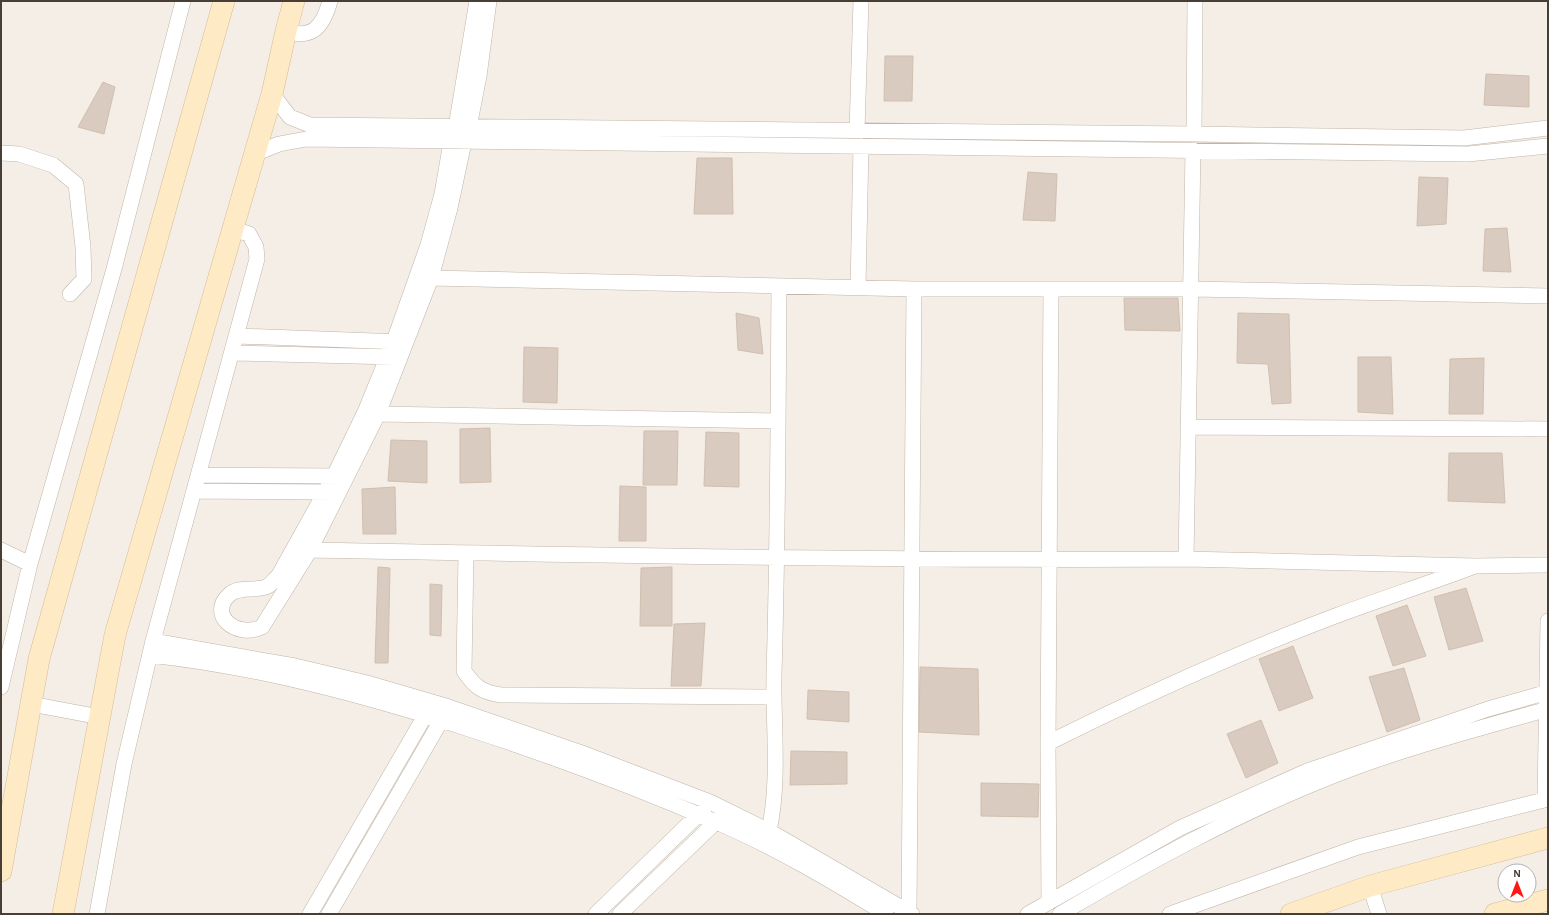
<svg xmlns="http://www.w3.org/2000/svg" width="1549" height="915" font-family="'Alegreya Sans',sans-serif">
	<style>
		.building { fill: #d9cbbf; stroke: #d1bfaf }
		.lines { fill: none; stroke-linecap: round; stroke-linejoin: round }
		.street-casing { stroke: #c0b5a9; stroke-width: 16 }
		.secondary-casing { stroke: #d6bc95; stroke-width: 22 }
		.street { stroke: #fff; stroke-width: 15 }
		.secondary { stroke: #ffeac6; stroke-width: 21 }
	</style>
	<rect width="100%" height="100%" fill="#f4eee7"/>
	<path class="building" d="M885 56H913L912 101H884Z
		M1486 74 1529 76V107L1484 105Z
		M103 82 115 87 104 134 78 127Z
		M697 158H732L733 214H694Z
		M1028 172 1057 174 1055 221 1023 220Z
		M1419 177 1448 178 1446 224 1417 226Z
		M1507 228 1511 272 1483 271 1485 229Z
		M1124 298H1178L1180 331 1125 330Z
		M736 313 759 318 763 354 738 350Z
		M1238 313 1289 314 1291 403 1272 404 1268 364 1237 363Z
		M524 347 558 348 557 403 523 402Z
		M1358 357H1391L1393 414 1358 412Z
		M1484 358 1483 414H1449L1450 359Z
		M490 428 491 482 460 483V429Z
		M644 431H678L677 485H643Z
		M706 432 739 433V487L704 486Z
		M391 440 427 441V483L388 481Z
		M1449 453H1502L1505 503 1448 501Z
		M620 486 646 487V541H619Z
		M395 487 396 534H363L362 489Z
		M378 567 390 568 388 663H375Z
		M672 567V626H640L641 568Z
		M430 584 442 585 441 636 430 635Z
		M1466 588 1483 641 1449 650 1434 597Z
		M1407 605 1426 656 1393 666 1376 616Z
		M705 623 701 686H671L674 624Z
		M1293 646 1313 698 1279 711 1259 659Z
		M920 667 978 669 979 735 919 732Z
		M1404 668 1420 720 1387 732 1369 677Z
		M808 690 849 692V722L807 719Z
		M1261 720 1278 763 1246 778 1227 734Z
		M791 751 847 752V784L790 785Z
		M981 783 1039 784 1038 817 981 816Z"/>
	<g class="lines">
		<defs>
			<path id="street" d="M286 31C313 40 323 26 330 1
				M272 94 290 117 310 125 1194 134 1464 138 1548 128
				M456 127 477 1
				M469 127 479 76 489 1
				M857 130 861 1
				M1194 134 1195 1
				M451 142 442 194 428 245 394 341 365 412 334 476 279 575C275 579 272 583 268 586 257 592 239 585 229 595 208 614 235 639 262 627L310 550 378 414 431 278 450 208 464 142
				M1 153 19 154 53 165 76 184 83 247 84 279 70 294
				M254 154 279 144 306 139 1468 154 1548 146
				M431 278 914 289H1191L1548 296
				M858 288 861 146
				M237 336 402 342
				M232 353 395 357
				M378 414 778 421
				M1188 427 1548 429
				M199 475 342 476
				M194 491 334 492
				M1 550 30 564
				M310 550C602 555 894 561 1186 559L1193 150
				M466 553 464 671C475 687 481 692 501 695L774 697
				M1186 559 1475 566 1548 565
				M153 641 295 666 367 683 449 707 582 753 710 802 769 831 912 914
				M150 655C259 667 364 695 469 729 552 756 635 787 716 822 775 847 832 881 886 914
				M1 687 30 564 114 269 183 1
				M31 704 100 717
				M1048 743C1142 696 1239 652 1338 615 1384 598 1430 583 1475 566
				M1545 800 1548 621
				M769 831C780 780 773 726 774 674 778 545 778 415 779 286
				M1370 886 1379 914
				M1049 902 1048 743 1051 290
				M909 912 914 289
				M97 914 124 764 153 641 257 259 256 247 249 234 233 229
				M310 914 430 707
				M329 914 446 712
				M596 914 704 809
				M620 914 722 816
				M1028 914 1180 828 1307 771 1488 709 1548 692
				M1060 914C1149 862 1238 813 1335 775 1404 748 1477 729 1548 709
				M1170 914 1358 847 1548 799"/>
			<path id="secondary" d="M1 871 39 659 224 1
				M63 914 115 635 272 94 286 31 294 1
				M1291 914 1370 886 1548 838
				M1495 914 1548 900"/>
		</defs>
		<use href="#street" class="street-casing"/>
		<use href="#secondary" class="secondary-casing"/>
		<use href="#street" class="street"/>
		<use href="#secondary" class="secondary"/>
	</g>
	<rect width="1549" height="915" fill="none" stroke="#473e36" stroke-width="4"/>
	<g transform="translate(1517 883)"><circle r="19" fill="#ffffff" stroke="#b5b2af"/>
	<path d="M0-3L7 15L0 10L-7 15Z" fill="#ff1813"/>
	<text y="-6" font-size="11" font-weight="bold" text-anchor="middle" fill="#473e36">N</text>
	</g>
</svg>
